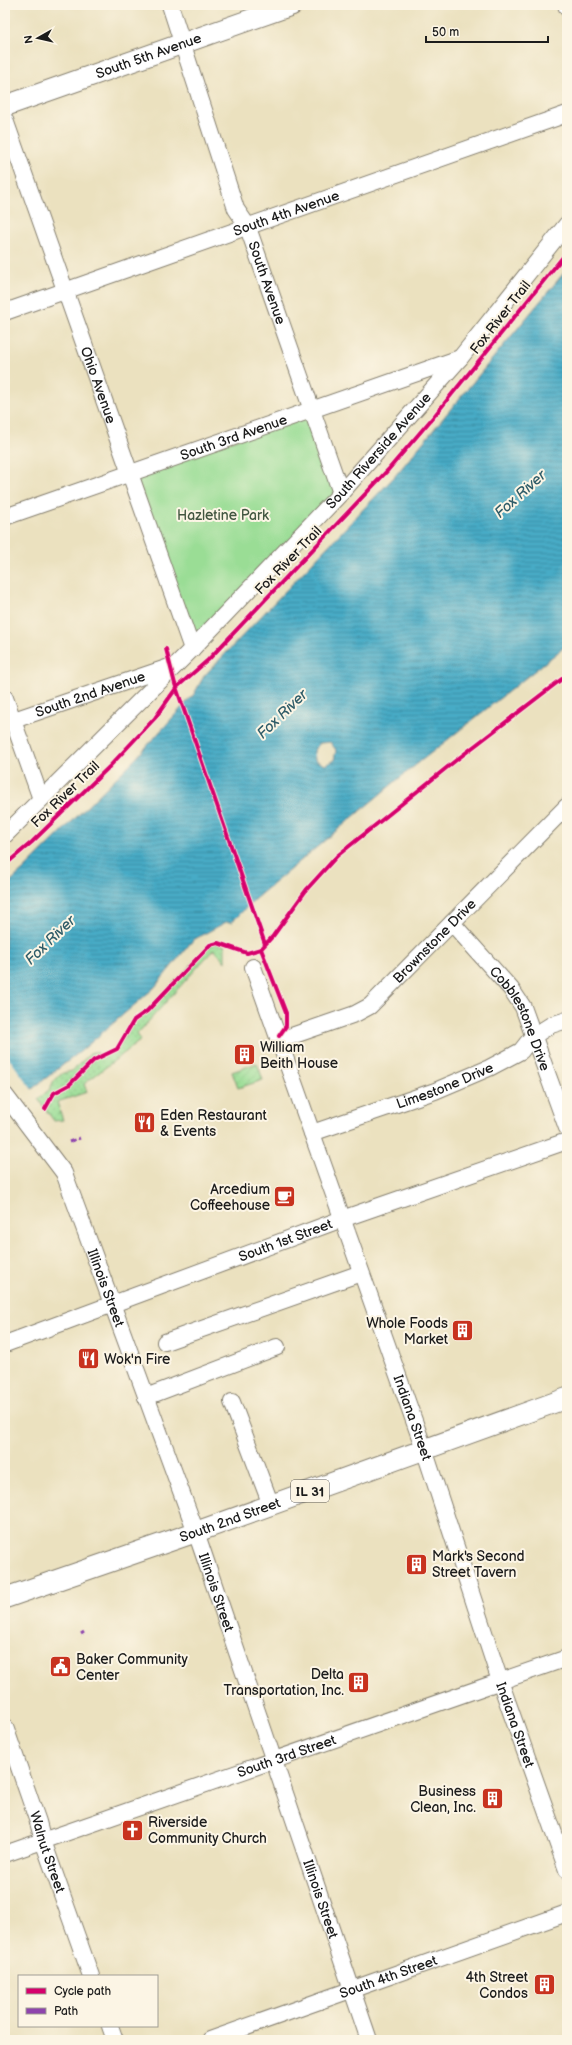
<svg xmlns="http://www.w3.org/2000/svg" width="572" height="2045" font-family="'Balsamiq Sans',sans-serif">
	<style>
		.grass { fill: url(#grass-dots); stroke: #5b7c58 }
		.park { fill: #9add95; stroke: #5b7c58 }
		.garden { fill: url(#garden-furrows); stroke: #5b7c58 }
		.water { fill: url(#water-rules); stroke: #326471; fill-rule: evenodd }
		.pier { fill: #ebe1bf }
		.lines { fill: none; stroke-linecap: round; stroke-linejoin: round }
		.minor-casing { stroke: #847e6e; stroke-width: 18 }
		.major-casing { stroke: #847e6e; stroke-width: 22 }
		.minor { stroke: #fff; stroke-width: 16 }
		.major { stroke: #fff; stroke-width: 20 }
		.quiet { stroke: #8e44ad; stroke-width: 3; stroke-dasharray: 6 3; stroke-linecap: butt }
		.cycleway-casing { stroke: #fcf5e5; stroke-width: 6 }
		.cycleway { stroke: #d6006c; stroke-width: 4 }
		.labels { text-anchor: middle; stroke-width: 4; stroke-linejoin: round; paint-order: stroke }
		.shield { fill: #fcf5e5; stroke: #5f5d58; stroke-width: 1 }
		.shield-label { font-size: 13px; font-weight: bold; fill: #1c1c1c }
		.street-label { font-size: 14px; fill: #1c1c1c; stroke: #fcf5e5 }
		.park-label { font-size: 14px; fill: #425640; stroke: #fcf5e5 }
		.poi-label { font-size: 14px; fill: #1c1c1c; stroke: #fcf5e5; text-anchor: start }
		.water-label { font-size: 15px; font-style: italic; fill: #2f5c68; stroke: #fcf5e5 }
	</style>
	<defs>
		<pattern id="grass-dots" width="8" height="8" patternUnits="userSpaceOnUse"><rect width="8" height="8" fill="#9add95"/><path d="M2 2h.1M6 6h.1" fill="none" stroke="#84bd80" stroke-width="1.8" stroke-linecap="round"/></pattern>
		<pattern id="garden-furrows" width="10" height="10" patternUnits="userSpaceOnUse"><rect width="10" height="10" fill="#9add95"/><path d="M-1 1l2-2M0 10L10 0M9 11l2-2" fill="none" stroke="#84bd80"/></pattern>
		<pattern id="water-rules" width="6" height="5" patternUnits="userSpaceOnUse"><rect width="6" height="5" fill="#47abc6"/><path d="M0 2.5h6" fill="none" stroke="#3a8aa0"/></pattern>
	</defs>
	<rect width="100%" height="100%" fill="#fcf5e5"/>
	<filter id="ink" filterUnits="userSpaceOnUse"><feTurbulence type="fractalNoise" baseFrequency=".025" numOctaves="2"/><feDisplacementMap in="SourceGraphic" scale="8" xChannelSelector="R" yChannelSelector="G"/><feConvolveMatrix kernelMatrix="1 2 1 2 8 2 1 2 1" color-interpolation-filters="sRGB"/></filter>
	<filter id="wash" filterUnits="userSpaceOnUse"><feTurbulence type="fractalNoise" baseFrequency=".012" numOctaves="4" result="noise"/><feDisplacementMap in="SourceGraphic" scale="16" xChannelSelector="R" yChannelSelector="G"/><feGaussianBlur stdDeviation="0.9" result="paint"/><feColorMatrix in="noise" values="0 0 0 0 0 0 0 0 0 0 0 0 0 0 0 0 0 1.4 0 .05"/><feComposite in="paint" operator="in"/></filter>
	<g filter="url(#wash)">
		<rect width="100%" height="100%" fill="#ebe1bf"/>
		<path class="grass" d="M218 943 225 946V962L214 949 137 1034 141 1040 84 1084 87 1092 57 1102 63 1120 54 1121 38 1099 50 1089 54 1080 63 1073 72 1071 92 1052H96L102 1056 117 1049 134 1020 147 1011 210 945Z"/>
		<path class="park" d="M308 414 338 495 194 639 134 475Z"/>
		<path class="garden" d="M257 1063 263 1080 238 1088 232 1072Z"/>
		<path class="water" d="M567 269V645L402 776 256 898 232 922H226L193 940 154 988 81 1051 5 1110V886L22 871 137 757 194 694 204 676 395 476ZM330 742 336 750 334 760 325 765 315 760 314 750 320 743Z"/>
		<path class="pier" d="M5 1053 33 1091 5 1112Z"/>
	</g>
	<g filter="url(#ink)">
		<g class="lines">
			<defs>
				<g id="minor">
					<path id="s1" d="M170 5 236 209 247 225 341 493"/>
					<path d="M566 5 567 8"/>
					<path id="s2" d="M5 120 192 649"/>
					<path id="s3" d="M5 312 567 114"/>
					<path id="s4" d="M5 517 460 358"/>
					<path d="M5 698 41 799"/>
					<path id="s5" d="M5 723 172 666"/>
					<path id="s6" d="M5 835 192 649 341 493 461 357 567 224"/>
					<path id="s7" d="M452 923 511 989 523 1007 567 1128"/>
					<path id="s8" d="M253 967 423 1446 500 1681 567 1870"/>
					<path id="s9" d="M280 1040 355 1014 370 1006 567 806"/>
					<path id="s10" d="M5 1095 64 1173 196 1532 369 2040"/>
					<path id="s11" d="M312 1133 435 1091 489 1068 521 1051 532 1037 551 1025 567 1020"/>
					<path d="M165 1342 361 1273"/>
					<path id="s12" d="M5 1344 342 1219 567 1141"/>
					<path d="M146 1397 277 1347"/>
					<path d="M232 1402 271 1505"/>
					<path id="s13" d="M5 1727 38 1822 43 1841 91 1976"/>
					<path id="s14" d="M5 1854 567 1658"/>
					<path d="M110 2026 115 2040"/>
					<path id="s15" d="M210 2040 567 1913"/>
				</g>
				<g id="major">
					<path id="s16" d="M5 106 292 5"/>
					<path id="s17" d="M5 1598 196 1532 567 1398"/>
				</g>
			</defs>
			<use href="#minor" class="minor-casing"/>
			<use href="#major" class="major-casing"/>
			<use href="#minor" class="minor"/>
			<use href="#major" class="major"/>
			<path class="quiet" d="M69 1142 80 1138
				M81 1634 84 1632"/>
			<defs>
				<path id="cycleway" d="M166 649 175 684 265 944
					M5 865 32 842 109 767 155 718 177 687 208 660 388 470 435 415 567 252
					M261 949 286 1013V1026L279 1036
					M45 1109 54 1093 69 1085 94 1060 117 1049 134 1020 147 1011 210 945 218 943 247 953 261 949 273 936 307 889 337 856 455 761 567 675"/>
			</defs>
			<use href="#cycleway" class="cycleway-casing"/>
			<use href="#cycleway" class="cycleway"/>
		</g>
	</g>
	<defs>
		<symbol id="building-square" viewBox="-11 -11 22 22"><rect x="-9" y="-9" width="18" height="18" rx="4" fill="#c8321e" stroke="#fcf5e5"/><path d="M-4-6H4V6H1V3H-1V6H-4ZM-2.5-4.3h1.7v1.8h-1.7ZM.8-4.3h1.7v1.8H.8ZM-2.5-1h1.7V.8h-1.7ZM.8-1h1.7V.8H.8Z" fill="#fff"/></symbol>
		<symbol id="restaurant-square" viewBox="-11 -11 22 22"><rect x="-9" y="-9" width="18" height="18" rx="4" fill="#c8321e" stroke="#fcf5e5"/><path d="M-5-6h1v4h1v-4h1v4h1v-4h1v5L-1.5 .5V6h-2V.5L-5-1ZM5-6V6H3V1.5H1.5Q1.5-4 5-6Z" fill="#fff"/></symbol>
		<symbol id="cafe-square" viewBox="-11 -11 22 22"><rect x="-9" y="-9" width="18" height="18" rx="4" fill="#c8321e" stroke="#fcf5e5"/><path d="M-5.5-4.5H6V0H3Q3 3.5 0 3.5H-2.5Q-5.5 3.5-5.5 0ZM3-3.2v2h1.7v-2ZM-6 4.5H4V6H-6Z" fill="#fff"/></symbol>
		<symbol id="civic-square" viewBox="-11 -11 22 22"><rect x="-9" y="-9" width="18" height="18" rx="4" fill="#c8321e" stroke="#fcf5e5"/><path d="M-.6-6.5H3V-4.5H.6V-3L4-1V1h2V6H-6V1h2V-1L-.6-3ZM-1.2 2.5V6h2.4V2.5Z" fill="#fff"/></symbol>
		<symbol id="church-square" viewBox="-11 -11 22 22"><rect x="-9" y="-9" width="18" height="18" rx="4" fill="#c8321e" stroke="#fcf5e5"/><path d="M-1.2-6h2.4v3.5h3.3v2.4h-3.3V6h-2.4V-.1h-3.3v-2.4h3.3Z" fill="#fff"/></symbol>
	</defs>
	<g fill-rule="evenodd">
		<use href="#building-square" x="232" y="1042" width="25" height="25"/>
		<use href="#restaurant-square" x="132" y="1110" width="25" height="25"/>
		<use href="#cafe-square" x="272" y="1184" width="25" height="25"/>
		<use href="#building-square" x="450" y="1318" width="25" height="25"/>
		<use href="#restaurant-square" x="76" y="1346" width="25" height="25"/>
		<use href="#building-square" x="404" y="1552" width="25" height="25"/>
		<use href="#civic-square" x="48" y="1654" width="25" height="25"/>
		<use href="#building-square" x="346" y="1670" width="25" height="25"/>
		<use href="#building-square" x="480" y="1786" width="25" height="25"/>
		<use href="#church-square" x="120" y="1818" width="25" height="25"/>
		<use href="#building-square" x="532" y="1972" width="25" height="25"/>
	</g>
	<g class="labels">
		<rect class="shield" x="291" y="1480" width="38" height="22" rx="3"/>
		<g class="shield-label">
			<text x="310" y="1496">IL 31</text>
		</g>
		<g class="street-label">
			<text dy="5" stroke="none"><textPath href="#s16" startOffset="152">South 5th Avenue</textPath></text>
			<text dy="5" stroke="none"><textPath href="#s3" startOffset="298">South 4th Avenue</textPath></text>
			<text dy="5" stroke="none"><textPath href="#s1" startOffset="295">South Avenue</textPath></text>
			<text transform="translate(500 317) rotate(-52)" y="5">Fox River Trail</text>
			<text dy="5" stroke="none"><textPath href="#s2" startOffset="281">Ohio Avenue</textPath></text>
			<text dy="5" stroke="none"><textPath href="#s4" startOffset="242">South 3rd Avenue</textPath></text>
			<text dy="5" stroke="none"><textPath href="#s6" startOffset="536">South Riverside Avenue</textPath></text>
			<text transform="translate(288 560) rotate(-46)" y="5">Fox River Trail</text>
			<text dy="5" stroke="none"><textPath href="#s5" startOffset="90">South 2nd Avenue</textPath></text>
			<text transform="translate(65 794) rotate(-44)" y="5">Fox River Trail</text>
			<text dy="5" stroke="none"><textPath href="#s9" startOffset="188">Brownstone Drive</textPath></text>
			<text dy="5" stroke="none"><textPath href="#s7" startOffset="119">Cobblestone Drive</textPath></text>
			<text dy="5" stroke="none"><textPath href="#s11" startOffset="141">Limestone Drive</textPath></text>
			<text dy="5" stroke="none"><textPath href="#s12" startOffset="299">South 1st Street</textPath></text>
			<text dy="5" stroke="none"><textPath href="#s10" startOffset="220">Illinois Street</textPath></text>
			<text dy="5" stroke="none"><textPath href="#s8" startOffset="478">Indiana Street</textPath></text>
			<text dy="5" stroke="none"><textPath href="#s17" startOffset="238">South 2nd Street</textPath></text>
			<text dy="5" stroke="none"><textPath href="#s10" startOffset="544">Illinois Street</textPath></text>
			<text dy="5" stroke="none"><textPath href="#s8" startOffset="802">Indiana Street</textPath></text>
			<text dy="5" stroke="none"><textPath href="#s14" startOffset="298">South 3rd Street</textPath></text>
			<text dy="5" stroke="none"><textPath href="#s13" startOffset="132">Walnut Street</textPath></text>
			<text dy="5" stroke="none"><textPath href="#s10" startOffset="868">Illinois Street</textPath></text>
			<text dy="5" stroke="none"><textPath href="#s15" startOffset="189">South 4th Street</textPath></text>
		</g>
		<g class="park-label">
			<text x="223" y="520">Hazletine Park</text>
		</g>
		<g class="poi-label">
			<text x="260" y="1052">William<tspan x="260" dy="16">Beith House</tspan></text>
			<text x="160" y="1120">Eden Restaurant<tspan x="160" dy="16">&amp; Events</tspan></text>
			<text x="270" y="1194" text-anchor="end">Arcedium<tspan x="270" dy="16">Coffeehouse</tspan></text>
			<text x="448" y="1328" text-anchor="end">Whole Foods<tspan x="448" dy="16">Market</tspan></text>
			<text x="104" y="1364">Wok'n Fire</text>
			<text x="432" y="1561">Mark's Second<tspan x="432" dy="16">Street Tavern</tspan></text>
			<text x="76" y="1664">Baker Community<tspan x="76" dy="16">Center</tspan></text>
			<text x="344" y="1679" text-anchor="end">Delta<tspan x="344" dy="16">Transportation, Inc.</tspan></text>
			<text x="476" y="1796" text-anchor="end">Business<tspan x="476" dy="16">Clean, Inc.</tspan></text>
			<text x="148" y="1827">Riverside<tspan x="148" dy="16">Community Church</tspan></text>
			<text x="528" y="1982" text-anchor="end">4th Street<tspan x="528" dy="16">Condos</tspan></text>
		</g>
		<g class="water-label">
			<text transform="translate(520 494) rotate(-42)" y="5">Fox River</text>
			<text transform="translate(282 714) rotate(-44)" y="5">Fox River</text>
			<text transform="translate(50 940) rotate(-44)" y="5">Fox River</text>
		</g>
	</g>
	<rect width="572" height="2045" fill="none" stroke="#fcf5e5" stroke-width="20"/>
	<rect x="18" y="1975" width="140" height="52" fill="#fcf5e5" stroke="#a29e95"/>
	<rect x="26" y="1988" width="20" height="6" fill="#d6006c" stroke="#a29e95"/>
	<text x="54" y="1995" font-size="12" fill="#1c1c1c">Cycle path</text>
	<rect x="26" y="2008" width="20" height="6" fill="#8e44ad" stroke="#a29e95"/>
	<text x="54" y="2015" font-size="12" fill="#1c1c1c">Path</text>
	<g transform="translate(38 38) rotate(262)" stroke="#fcf5e5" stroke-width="3" paint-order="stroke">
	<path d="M0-3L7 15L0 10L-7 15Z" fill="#1c1c1c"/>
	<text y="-6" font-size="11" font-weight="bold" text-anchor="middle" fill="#1c1c1c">N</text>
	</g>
	<path d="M426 36v6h122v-6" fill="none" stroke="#1c1c1c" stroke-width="2"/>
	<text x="432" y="36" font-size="12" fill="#1c1c1c" stroke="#fcf5e5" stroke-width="3" paint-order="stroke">50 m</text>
</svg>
